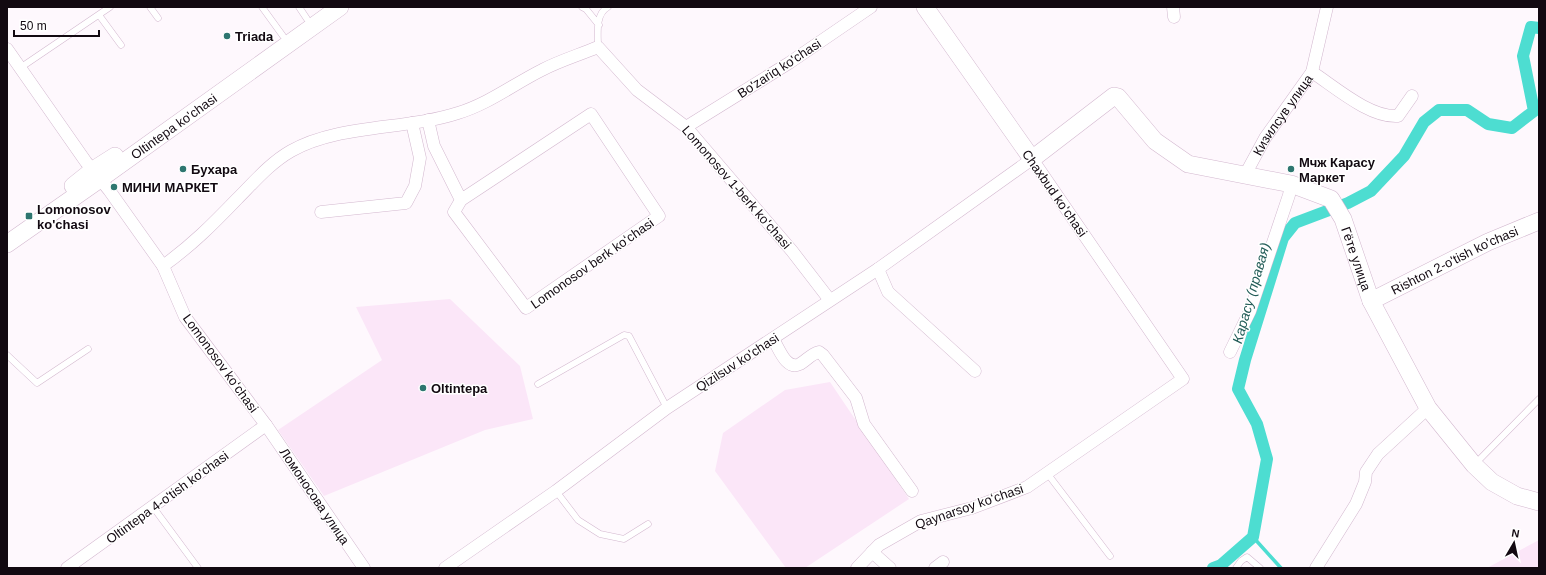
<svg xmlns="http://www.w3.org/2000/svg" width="1546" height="575" font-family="Arial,sans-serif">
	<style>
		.built { fill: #fbe6f8 }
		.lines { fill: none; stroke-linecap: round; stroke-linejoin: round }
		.stream { stroke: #4dddd1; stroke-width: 3.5 }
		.canal { stroke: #4dddd1; stroke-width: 12 }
		.lane-casing { stroke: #d3b8cf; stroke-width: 7 }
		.street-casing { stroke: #d3b8cf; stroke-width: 13 }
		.secondary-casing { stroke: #d3b8cf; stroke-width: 18 }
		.lane { stroke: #fff; stroke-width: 6 }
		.street { stroke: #fff; stroke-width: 12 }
		.secondary { stroke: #fff; stroke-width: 17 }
		.poi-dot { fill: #2e7670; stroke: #fff; stroke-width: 1.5 }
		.labels { text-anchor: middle; stroke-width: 3; stroke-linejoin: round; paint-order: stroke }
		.poi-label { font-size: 13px; font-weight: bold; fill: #120911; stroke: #fff; text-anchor: start }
		.street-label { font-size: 13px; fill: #120911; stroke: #fff }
		.water-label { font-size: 14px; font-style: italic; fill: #235d58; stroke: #fff }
	</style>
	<rect width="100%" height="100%" fill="#fef8fd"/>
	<path class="built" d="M450 299 520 366 533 419 485 430 324 496 278 430 382 360 356 307Z
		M830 382 909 499 805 568H786L715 471 723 433 785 390Z
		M1539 540V568H1487Z"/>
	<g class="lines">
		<path class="stream" d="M1253 537 1281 568"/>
		<path class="canal" d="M1213 568 1221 565 1253 537 1267 459 1257 424 1238 389 1245 360 1283 238 1295 223 1348 203 1371 191 1404 156 1424 122 1439 110H1467L1488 124 1512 128 1534 111 1523 56 1531 27 1539 28"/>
		<defs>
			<path id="lane" d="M150 7 158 18
				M262 7 283 36
				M299 7 307 19
				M582 7 586 9 599 25
				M99 15 121 45
				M598 47C598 34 595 14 608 7
				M20 68 110 7
				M7 355 37 383 88 349
				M538 384 624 335 629 336 667 408
				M1475 464 1539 399
				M1047 473 1110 556
				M556 491 578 520 600 534 624 539 648 524
				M153 507 198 568
				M1236 568 1241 561 1247 557 1260 568"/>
			<g id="street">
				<path d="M1173 7 1174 17"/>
				<path d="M7 49 86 162 109 190 163 266 185 317 266 425 364 568"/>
				<path d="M1312 72C1335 87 1370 118 1398 116L1412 96"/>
				<path d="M428 120 434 146 461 200 591 114 659 216 526 308 454 212 461 200"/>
				<path d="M686 127 789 63 871 7"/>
				<path id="s1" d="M1245 175 1265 138 1312 72 1327 7"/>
				<path d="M321 212 406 203 415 186 420 158 412 123"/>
				<path d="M163 266C192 245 212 225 237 199 254 182 270 163 291 151 338 124 406 130 458 113 488 104 514 84 542 70 559 61 579 55 598 47L637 90 686 127 792 251 829 299"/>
				<path d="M878 269 888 292 975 371"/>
				<path d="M773 339C779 348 786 371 800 364 807 360 811 354 819 352L823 355 856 398 864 424 912 491"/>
				<path d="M1230 352 1250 311 1289 195 1291 184"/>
				<path d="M872 552 890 568"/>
				<path d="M67 568 266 425"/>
				<path d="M445 568 556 491 667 408 878 269 1032 159 1183 379 1027 487 972 508 921 521 879 545 857 568"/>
				<path d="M935 568 943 562"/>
				<path d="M1316 568 1356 504 1365 482 1366 472 1378 454 1428 408"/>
			</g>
			<g id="secondary">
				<path id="s2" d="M925 7 1032 159 1114 96 1118 97 1155 141 1188 164 1291 184 1331 199 1343 219 1371 301 1428 408 1474 465 1492 482 1517 496 1539 502"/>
				<path d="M73 186 93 170 115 156"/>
				<path id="s3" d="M7 244 100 179 340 7"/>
				<path id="s4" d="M1371 301 1488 242 1539 221"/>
			</g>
		</defs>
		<use href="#lane" class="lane-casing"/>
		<use href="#street" class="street-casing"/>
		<use href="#secondary" class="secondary-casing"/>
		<use href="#lane" class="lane"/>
		<use href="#street" class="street"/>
		<use href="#secondary" class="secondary"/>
	</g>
	<g class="poi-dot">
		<circle cx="227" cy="36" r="4"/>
		<circle cx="183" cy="169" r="4"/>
		<circle cx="1291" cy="169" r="4"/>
		<circle cx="114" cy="187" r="4"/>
		<rect x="25" y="212" width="8" height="8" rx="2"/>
		<circle cx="423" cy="388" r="4"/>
	</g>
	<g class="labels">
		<g class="poi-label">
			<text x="235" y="41">Triada</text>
			<text x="1299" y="167">Мчж Карасу<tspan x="1299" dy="15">Маркет</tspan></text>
			<text x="191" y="174">Бухара</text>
			<text x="122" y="192">МИНИ МАРКЕТ</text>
			<text x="37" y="214">Lomonosov<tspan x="37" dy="15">ko'chasi</tspan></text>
			<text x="431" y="393">Oltintepa</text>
		</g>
		<g class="street-label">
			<text transform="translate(779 68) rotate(-33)" y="5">Bo'zariq ko'chasi</text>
			<text dy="5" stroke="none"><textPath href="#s1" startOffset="71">Кизилсув улица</textPath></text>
			<text dy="5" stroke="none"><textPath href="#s3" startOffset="204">Oltintepa ko'chasi</textPath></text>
			<text transform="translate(737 187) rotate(49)" y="5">Lomonosov 1-berk koʻchasi</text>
			<text transform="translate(1055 193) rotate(55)" y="5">Chaxbud koʻchasi</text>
			<text dy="5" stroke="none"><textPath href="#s2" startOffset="604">Гёте улица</textPath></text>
			<text dy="5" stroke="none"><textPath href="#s4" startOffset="93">Rishton 2-o'tish ko'chasi</textPath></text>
			<text transform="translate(592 263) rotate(-35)" y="5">Lomonosov berk koʻchasi</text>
			<text transform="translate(737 362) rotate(-33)" y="5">Qizilsuv ko'chasi</text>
			<text transform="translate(221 363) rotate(54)" y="5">Lomonosov koʻchasi</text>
			<text transform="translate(315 496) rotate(56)" y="5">Ломоносова улица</text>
			<text transform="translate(167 497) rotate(-36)" y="5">Oltintepa 4-o'tish ko'chasi</text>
			<text transform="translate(969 506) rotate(-19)" y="5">Qaynarsoy koʻchasi</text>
		</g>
		<g class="water-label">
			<text transform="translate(1251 293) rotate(-74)" y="5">Карасу (правая)</text>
		</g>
	</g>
	<rect width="1546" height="575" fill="none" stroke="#120911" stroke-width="16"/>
	<g transform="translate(1514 543) rotate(9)" stroke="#ffffff" stroke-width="3" paint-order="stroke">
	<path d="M0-3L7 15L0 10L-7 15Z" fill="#120911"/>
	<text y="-6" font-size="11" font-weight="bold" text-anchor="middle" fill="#120911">N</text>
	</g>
	<path d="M14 30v6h85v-6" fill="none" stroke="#120911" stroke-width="2"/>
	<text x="20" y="30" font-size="12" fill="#120911" stroke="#ffffff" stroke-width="3" paint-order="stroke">50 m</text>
</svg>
